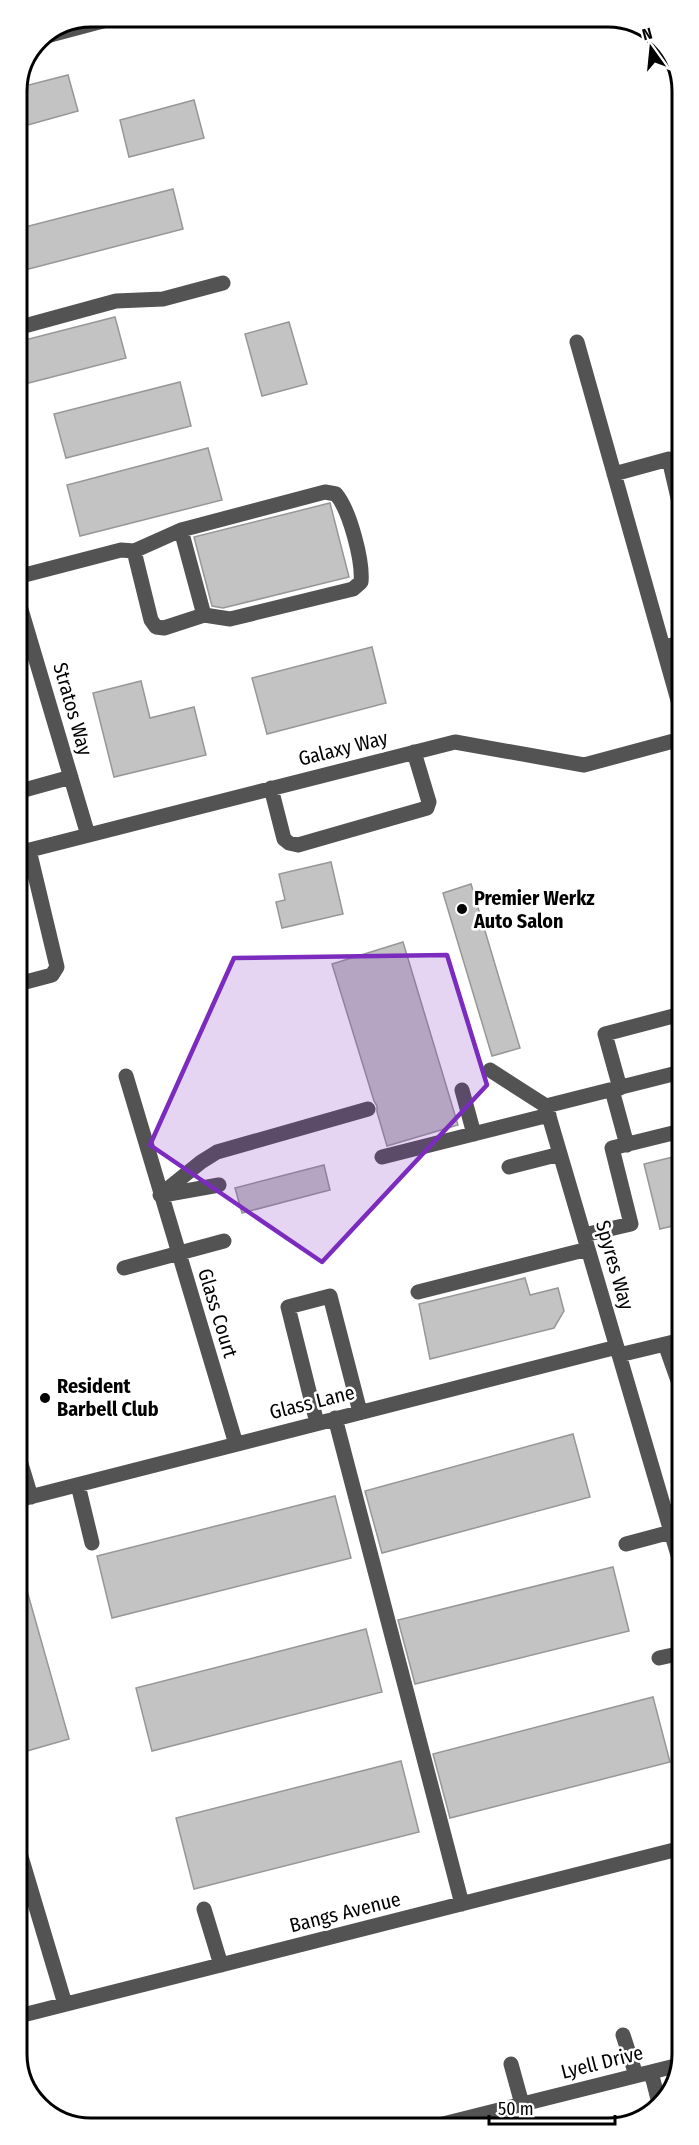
<svg xmlns="http://www.w3.org/2000/svg" width="699" height="2145" font-family="'Fira Sans Condensed',sans-serif">
	<style>
		.building { fill: #c3c3c3; stroke: #979797; stroke-width: 1.5 }
		.lines { fill: none; stroke-linecap: round; stroke-linejoin: round }
		.minor { stroke: #535353; stroke-width: 15 }
		.marked { fill: #7b2cbf; fill-opacity: 0.2; stroke: #7b2cbf; stroke-width: 4.5; stroke-linejoin: round }
		.poi-dot { fill: #000; stroke: #fff; stroke-width: 2 }
		.labels { text-anchor: middle; stroke-width: 5; stroke-linejoin: round; paint-order: stroke }
		.street-label { font-size: 20px; fill: #000; stroke: #fff }
		.poi-label { font-size: 20px; font-weight: bold; fill: #000; stroke: #fff; text-anchor: start }
		.rim { fill: none; stroke: #000; stroke-width: 3 }
	</style>
	<rect width="100%" height="100%" fill="#fff"/>
	<path class="building" d="M68 75 78 111 17 128V88Z
		M194 100 204 138 129 157 120 120Z
		M173 189 183 229 17 272V229Z
		M115 317 126 358 17 386V342Z
		M289 322 307 384 262 396 245 334Z
		M180 382 191 426 66 458 54 414Z
		M208 448 222 500 80 536 67 485Z
		M330 503 349 577 223 608 212 606 194 537Z
		M372 647 386 703 267 734 252 678Z
		M141 681 150 718 194 707 206 755 114 777 93 693Z
		M331 862 343 914 282 928 276 902 285 900 279 874Z
		M471 884 520 1048 492 1056 443 893Z
		M403 942 458 1125 387 1146 377 1112V1106L374 1101 332 964Z
		M681 1155V1224L660 1229 644 1164Z
		M324 1165 330 1190 242 1213 235 1188Z
		M525 1278 530 1295 558 1288 564 1311 554 1328 430 1359 419 1304Z
		M573 1434 590 1497 382 1553 365 1491Z
		M335 1496 351 1558 112 1618 97 1556Z
		M613 1567 629 1631 415 1684 398 1620Z
		M18 1573H22L69 1739 27 1751 19 1723Z
		M366 1629 382 1692 152 1751 136 1688Z
		M653 1697 670 1762 450 1818 433 1754Z
		M401 1761 419 1832 194 1889 176 1818Z"/>
	<g class="lines">
		<path class="minor" d="M39 38 118 17
			M17 328 116 301 163 299 223 283
			M577 342 681 711
			M614 474 669 459 681 511
			M134 551 181 530 185 529 325 492 336 494C350 511 363 561 361 582L353 589 230 619 204 615 181 530
			M17 577 121 550 134 551 151 620 156 627 164 628 204 615
			M17 596 88 835
			M664 647 681 643
			M271 788 284 839 289 843 298 845 427 808 429 802 414 752
			M17 792 71 777
			M18 853 455 742 584 765 681 739
			M18 984 52 975 57 967 29 850
			M490 1070 546 1106
			M681 1072 546 1106 682 1569
			M126 1076 236 1444
			M620 1088 605 1034 681 1014
			M462 1090 474 1134
			M612 1090 627 1145
			M382 1157 549 1115
			M509 1167 560 1154
			M160 1195 201 1162 217 1152 368 1109
			M163 1195 219 1185
			M584 1235 631 1224 612 1148 681 1131
			M124 1268 224 1241
			M418 1292 588 1249
			M665 1344 682 1392
			M619 1355 682 1340
			M335 1418 462 1904
			M317 1423 288 1307 330 1296 360 1412
			M18 1454 31 1497
			M78 1485 92 1543
			M18 1500 617 1347
			M626 1544 671 1532
			M659 1658 682 1653
			M19 1850 65 2004
			M204 1909 221 1965
			M19 2016 682 1848
			M623 2035 636 2075
			M511 2064 522 2104
			M651 2072 659 2103
			M431 2127 679 2065"/>
	</g>
	<path class="marked" d="M447 955 487 1085 322 1262 150 1145 234 958Z"/>
	<g class="poi-dot">
		<circle cx="462" cy="909" r="6"/>
		<circle cx="45" cy="1398" r="6"/>
	</g>
	<g class="labels">
		<g class="street-label">
			<text transform="translate(73 709) rotate(74)" y="7">Stratos Way</text>
			<text transform="translate(343 748) rotate(-14)" y="7">Galaxy Way</text>
			<text transform="translate(615 1265) rotate(74)" y="7">Spyres Way</text>
			<text transform="translate(218 1313) rotate(73)" y="7">Glass Court</text>
			<text transform="translate(312 1402) rotate(-14)" y="7">Glass Lane</text>
			<text transform="translate(345 1912) rotate(-14)" y="7">Bangs Avenue</text>
			<text transform="translate(602 2062) rotate(-14)" y="7">Lyell Drive</text>
		</g>
		<g class="poi-label">
			<text x="474" y="905">Premier Werkz<tspan x="474" dy="23">Auto Salon</tspan></text>
			<text x="57" y="1393">Resident<tspan x="57" dy="23">Barbell Club</tspan></text>
		</g>
	</g>
	<path d="M0 0H699V2145H0ZM91 27H608A64 64 0 0 1 672 91V2054A64 64 0 0 1 608 2118H91A64 64 0 0 1 27 2054V91A64 64 0 0 1 91 27Z" fill="#fff" fill-rule="evenodd"/>
	<path class="rim" d="M91 27H608A64 64 0 0 1 672 91V2054A64 64 0 0 1 608 2118H91A64 64 0 0 1 27 2054V91A64 64 0 0 1 91 27Z"/>
	<g transform="translate(651 48) rotate(345)" stroke="#ffffff" stroke-width="4.5" paint-order="stroke">
	<path d="M0-4.5L10 22L0 15L-10 22Z" fill="#000000"/>
	<text y="-9" font-size="16" font-weight="bold" text-anchor="middle" fill="#000000">N</text>
	</g>
	<path d="M489 2115v9h126v-9" fill="none" stroke="#000000" stroke-width="3"/>
	<text x="498" y="2115" font-size="18" fill="#000000" stroke="#ffffff" stroke-width="4.5" paint-order="stroke">50 m</text>
</svg>
